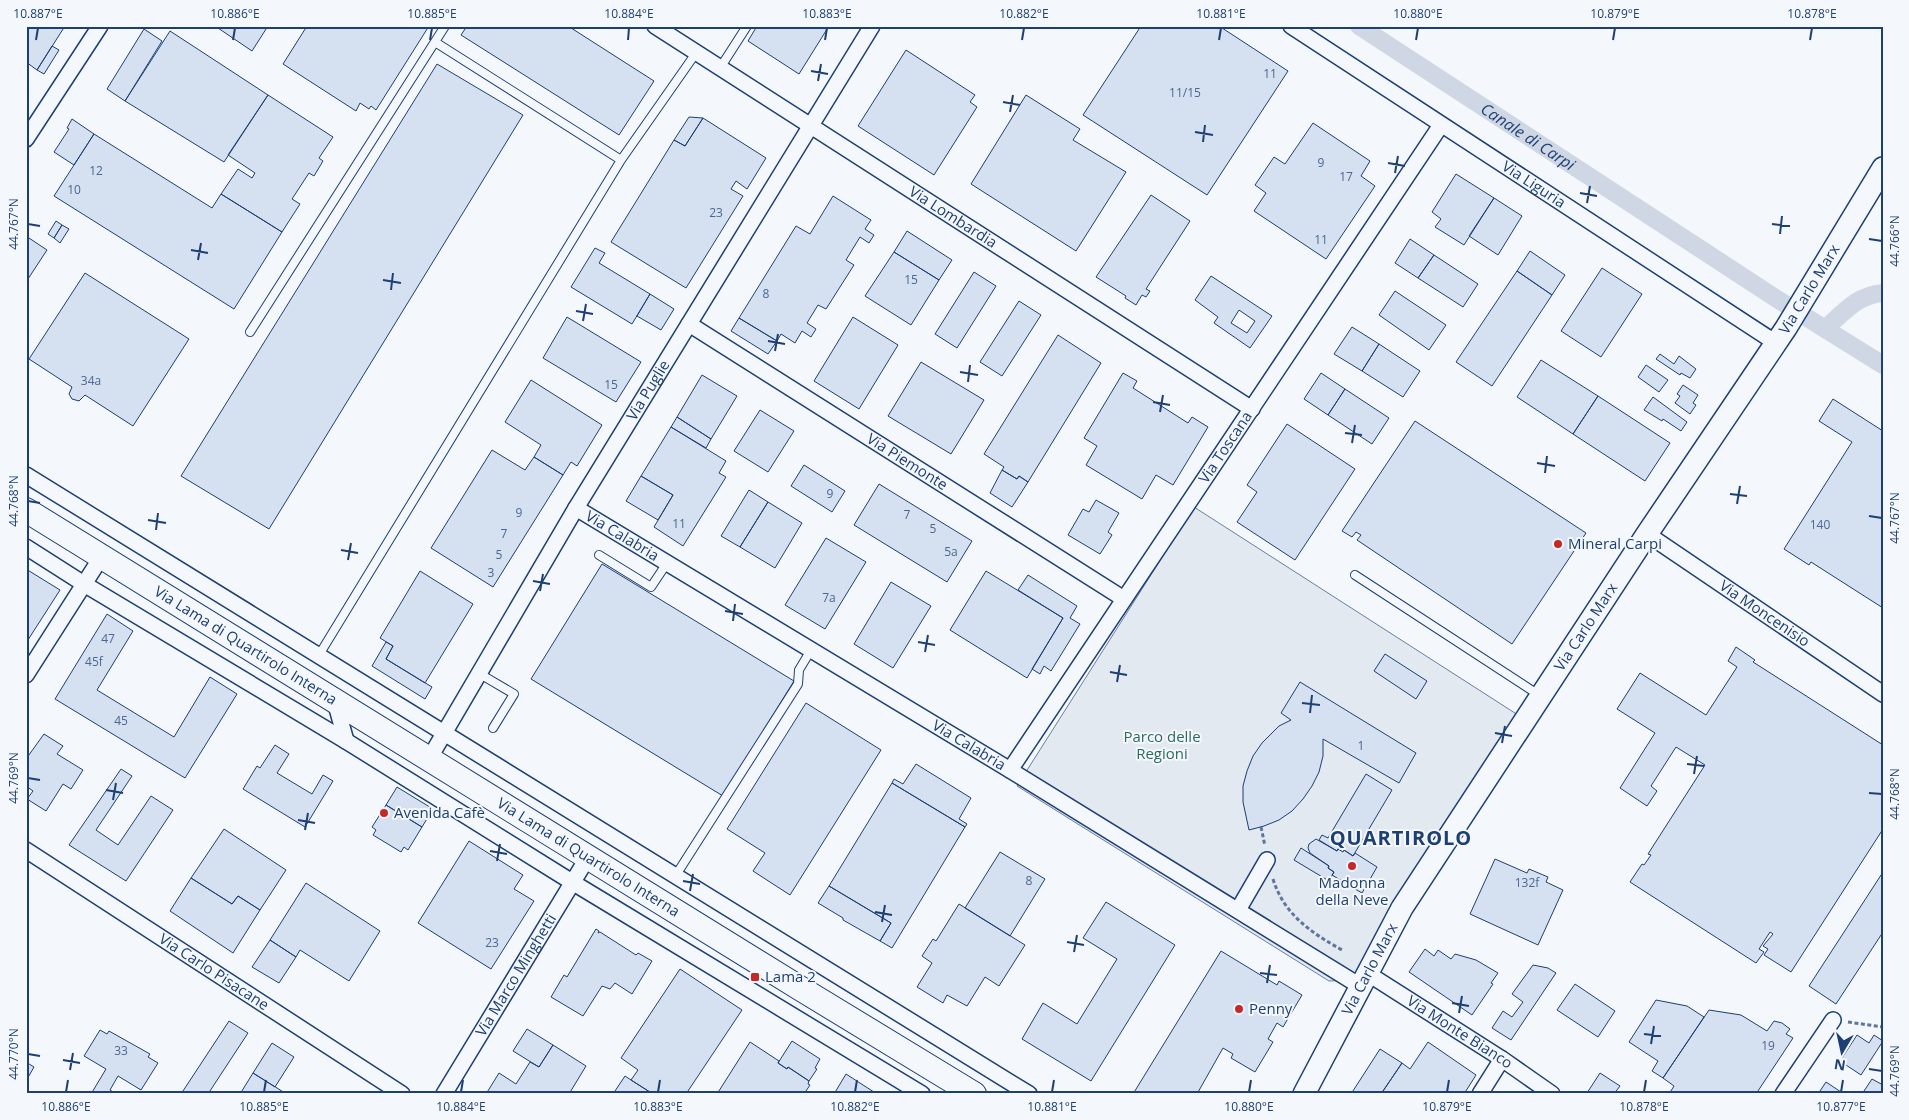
<svg xmlns="http://www.w3.org/2000/svg" width="1909" height="1120" font-family="'Open Sans',sans-serif">
	<style>
		.green { fill: #e3e9f0; stroke: #687fa3 }
		.lines { fill: none; stroke-linecap: round; stroke-linejoin: round }
		.canal { stroke: #cfd7e4; stroke-width: 18 }
		.building { fill: #d5e0f0; stroke: #1d3f73; fill-rule: evenodd }
		.lane-casing { stroke: #1d3f73; stroke-width: 10 }
		.street-casing { stroke: #1d3f73; stroke-width: 18 }
		.secondary-casing { stroke: #1d3f73; stroke-width: 24 }
		.primary-casing { stroke: #1d3f73; stroke-width: 26 }
		.path { stroke: #5e769c; stroke-width: 3; stroke-dasharray: 4 2.5; stroke-linecap: butt }
		.lane { stroke: #f4f7fb; stroke-width: 8 }
		.street { stroke: #f4f7fb; stroke-width: 15 }
		.secondary { stroke: #f4f7fb; stroke-width: 21 }
		.primary { stroke: #f4f7fb; stroke-width: 24 }
		.ticks { fill: none; stroke: #1d3f73; stroke-width: 2 }
		.poi-dot { fill: #c62828; stroke: #f4f7fb; stroke-width: 2 }
		.labels { text-anchor: middle; stroke-width: 4; stroke-linejoin: round; paint-order: stroke }
		.number-label { font-size: 12px; fill: #4b6792 }
		.street-label { font-size: 15px; fill: #1d3f73; stroke: #f4f7fb }
		.poi-label { font-size: 15px; fill: #1d3f73; stroke: #f4f7fb; text-anchor: start }
		.park-label { font-size: 15px; fill: #2c6c60; stroke: #f4f7fb }
		.water-label { font-size: 16px; font-style: italic; fill: #1d3f73; stroke: #f4f7fb }
		.district-label { font-size: 20px; font-weight: bold; letter-spacing: 1px; fill: #1d3f73; stroke: #f4f7fb }
		.neatline { fill: none; stroke: #1d3f73; stroke-width: 2 }
		.ticks-label { font-size: 12px; text-anchor: middle; fill: #1d3f73 }
	</style>
	<rect width="100%" height="100%" fill="#f4f7fb"/>
	<path class="green" d="M1194 507 1532 724 1369 979 1329 981 1017 786Z"/>
	<g class="lines">
		<g class="canal">
			<path id="s1" d="M1359 26 1777 299 1883 365"/>
			<path d="M1825 329C1843 313 1857 295 1883 293"/>
		</g>
	</g>
	<path class="building" d="M26 26H65L37 70 26 62Z
		M215 26H268L252 51Z
		M307 26H429L376 110 371 106 369 109 360 103 356 111 283 64Z
		M467 26H568L654 81 619 135 461 35Z
		M757 26H829L799 74 748 41Z
		M1141 26H1219L1288 71 1207 195 1083 115Z
		M144 29 162 41 125 101 107 89Z
		M170 31 268 95 224 162 125 101Z
		M52 46 59 50 44 74 37 70Z
		M906 50 975 95 970 102 977 107 934 175 858 126Z
		M437 64 523 115 269 529 181 476Z
		M268 95 333 137 319 158 323 161 314 176 309 173 292 199 300 204 282 232 221 194 238 169 252 178 255 173 228 155Z
		M1026 95 1080 129 1073 140 1126 172 1076 251 971 184Z
		M689 117 703 118 685 146 674 140Z
		M703 118 766 158 747 189 736 181 731 189 743 196 686 288 611 242 674 140 685 146Z
		M72 119 94 134 74 165 54 152 69 129 67 128Z
		M1313 123 1370 161 1361 176 1375 186 1326 259 1254 211 1266 193 1255 185 1274 157 1285 164Z
		M94 134 212 208 221 194 282 232 234 309 54 196Z
		M1456 174 1494 198 1464 245 1435 227 1441 219 1432 212Z
		M1151 195 1190 221 1146 289 1150 291 1146 297 1142 295 1136 305 1125 298 1126 296 1096 277Z
		M833 196 871 220 865 229 874 235 869 243 860 237 846 260 854 265 826 309 818 305 807 323 816 329 811 337 802 331 795 343 781 334 777 341 739 318 796 226 810 234Z
		M1494 198 1522 216 1498 255 1469 236Z
		M56 221 62 225 54 238 48 234Z
		M62 225 69 229 60 243 54 238Z
		M907 231 952 260 939 280 894 252Z
		M26 236 47 250 26 282Z
		M1410 239 1434 255 1418 278 1395 263Z
		M595 248 605 253 599 263 650 294 632 324 571 287Z
		M1530 251 1565 275 1552 295 1517 271Z
		M894 252 939 280 911 325 865 296Z
		M1434 255 1478 284 1463 307 1418 278Z
		M1602 268 1642 294 1601 357 1561 331Z
		M1517 271 1552 295 1492 386 1456 362Z
		M974 272 996 286 957 348 935 334Z
		M85 273 189 339 133 426 85 395 79 401 72 399 69 394 72 387 29 359Z
		M1211 276 1272 316 1250 348 1214 323 1218 317 1195 300ZM1239 310 1255 321 1247 333 1231 323Z
		M1395 291 1446 325 1429 350 1379 315Z
		M650 294 674 309 661 330 637 316Z
		M1019 301 1041 315 1002 376 980 362Z
		M567 317 641 362 616 402 543 358Z
		M853 317 898 345 859 409 814 381Z
		M739 318 777 341 768 354 731 331Z
		M1352 327 1379 344 1362 371 1334 354Z
		M1058 335 1101 363 1028 482 1019 476 1017 479 1002 470 1004 467 984 454Z
		M1379 344 1420 371 1403 397 1362 371Z
		M1660 354 1674 364 1679 356 1696 369 1690 378 1681 373 1680 375 1656 359Z
		M1541 360 1598 396 1573 434 1517 397Z
		M921 362 984 400 951 454 888 416Z
		M1646 365 1668 380 1659 392 1638 377Z
		M1123 373 1137 381 1133 388 1188 423 1192 417 1208 427 1173 485 1156 475 1142 499 1086 465 1097 446 1084 438Z
		M1321 373 1345 389 1328 415 1304 399Z
		M702 375 737 396 711 439 677 417Z
		M531 380 602 425 577 466 571 462 563 475 534 457 541 445 505 422Z
		M1683 385 1698 395 1693 403 1696 405 1690 414 1675 403 1680 396 1677 394Z
		M1345 389 1389 418 1372 444 1328 415Z
		M1598 396 1670 443 1645 481 1573 434Z
		M1653 397 1687 422 1681 431 1663 419 1662 421 1644 410Z
		M1833 399 1883 431V608L1811 562 1809 565 1784 549 1852 442 1819 421Z
		M760 410 794 431 768 472 734 451Z
		M677 417 711 439 706 448 671 427Z
		M1415 421 1586 533 1512 644 1357 540 1361 535 1356 532 1352 537 1342 531Z
		M1287 424 1355 469 1295 560 1237 522 1257 492 1247 485Z
		M671 427 726 461 719 473 726 477 683 546 654 527 673 495 641 476Z
		M492 450 525 470 534 457 563 475 493 587 431 548Z
		M804 465 845 491 832 512 791 486Z
		M1002 470 1017 479 1019 476 1028 482 1012 507 990 493Z
		M641 476 673 495 658 520 626 501Z
		M879 484 972 541 947 582 854 525Z
		M749 490 768 502 740 547 721 536Z
		M1096 500 1119 513 1108 532 1112 535 1100 554 1068 535 1083 509 1089 512Z
		M768 502 802 523 775 568 740 547Z
		M826 538 866 562 825 629 785 605Z
		M602 564 794 681 723 796 531 679Z
		M26 569 60 590 26 643Z
		M420 571 473 604 425 683 386 659 393 646 380 638Z
		M986 571 1063 618 1027 678 950 630Z
		M1028 575 1077 606 1070 618 1080 624 1051 671 1044 666 1040 674 1032 669 1063 618 1018 590Z
		M891 582 931 606 893 668 854 644Z
		M107 614 133 631 97 690 174 737 210 677 237 694 185 778 55 699Z
		M386 642 393 646 386 659 432 687 425 699 372 666Z
		M1736 647 1755 660 1753 662 1883 745V829L1791 972 1764 955 1768 949 1763 946 1773 934 1770 932 1759 949 1764 952 1756 963 1630 882 1642 864 1644 865 1651 855 1648 854 1705 765 1676 747 1651 786 1657 791 1647 806 1620 788 1655 733 1617 709 1640 673 1706 715 1737 667 1728 661Z
		M1385 654 1427 681 1416 699 1374 671Z
		M1300 682 1416 753 1399 783 1323 739V756L1319 772 1312 786 1303 799 1292 811 1279 820 1264 826 1249 830 1243 802V786L1247 771 1253 756 1262 743 1279 726 1291 720 1281 713Z
		M806 703 881 750 790 895 753 871 765 853 727 829Z
		M44 734 63 746 57 754 83 770 71 789 63 784 46 811 27 799 33 791 26 786V759Z
		M275 745 289 754 277 773 312 794 323 775 333 781 305 827 243 789 257 766 260 768Z
		M916 764 971 798 959 819 967 824 965 827 892 783 894 779 903 784Z
		M121 769 132 776 96 830 118 845 151 796 173 810 126 881 69 845Z
		M1366 774 1392 790 1353 856 1344 850 1346 847 1341 844 1337 851 1319 840 1322 835 1328 838Z
		M892 783 965 827 892 948 880 941 891 923 829 886Z
		M397 787 433 809 422 827 386 805Z
		M386 805 422 827 408 850 404 847 401 852 373 835 376 830 372 827Z
		M224 829 286 870 260 910 238 896 232 904 191 878Z
		M1316 839 1337 851 1338 849 1343 852 1344 850 1353 856 1355 853 1377 867 1362 893 1332 875 1334 872 1328 868 1329 866 1310 853 1308 848 1309 844Z
		M469 841 523 875 514 889 534 901 491 969 418 923Z
		M1301 848 1329 866 1328 868 1334 872 1329 881 1294 860Z
		M1000 852 1045 879 1010 936 965 908Z
		M1495 859 1527 873 1529 869 1548 877 1546 882 1563 890 1538 945 1470 914Z
		M1883 872V932L1836 1004 1809 986Z
		M191 878 232 904 238 896 260 910 233 953 170 911Z
		M306 883 380 931 349 981 300 950 296 957 270 940Z
		M829 886 891 923 880 941 843 920V918L818 903Z
		M1106 902 1175 945 1091 1081 1022 1039 1043 1003 1077 1024 1117 959 1083 938Z
		M959 904 1025 945 999 986 985 977 967 1006 947 995 943 1003 917 987 932 963 922 956 933 939 936 941Z
		M596 929 599 931 598 933 600 932 636 955 638 953 652 961 632 994 615 983 610 989 602 986 583 1016 551 997 564 975 567 977Z
		M270 940 296 957 279 983 252 967Z
		M1425 949 1434 956 1438 950 1451 959 1455 954 1476 960 1498 973 1491 983 1493 984 1472 1015 1409 972Z
		M1221 951 1277 985 1279 981 1302 995 1283 1027 1277 1023 1268 1039 1273 1042 1255 1072 1231 1058 1233 1054 1223 1048 1197 1094H1133Z
		M1533 965 1548 968 1556 973 1511 1040 1492 1028 1503 1011 1512 1017 1523 1002 1512 994Z
		M680 969 742 1010 686 1094H653L631 1080 638 1070 621 1058Z
		M1575 984 1615 1011 1598 1037 1557 1010Z
		M1656 1000 1687 1006 1704 1017 1663 1078 1652 1071 1658 1061 1629 1042Z
		M1709 1010 1741 1015 1767 1031 1774 1021 1782 1023 1790 1029 1786 1034 1793 1038 1756 1094H1669L1674 1086 1663 1078Z
		M229 1021 248 1033 208 1094H181Z
		M527 1029 553 1045 539 1067 513 1051Z
		M100 1030 107 1034 109 1031 150 1054 148 1057 158 1063 141 1090 118 1076 110 1090 116 1094H91L106 1069 84 1056Z
		M1857 1035 1869 1043 1874 1035 1883 1041 1861 1075 1840 1061Z
		M792 1041 820 1059 815 1068 817 1069 809 1081 788 1067 787 1069 778 1063Z
		M750 1042 779 1061 778 1063 787 1069 788 1067 809 1081 808 1084 810 1085 804 1094H717Z
		M1428 1042 1476 1075 1464 1094H1381L1402 1063 1410 1069Z
		M272 1043 294 1057 275 1087 253 1073Z
		M553 1045 586 1066 569 1094H486L499 1073 516 1084 530 1062 539 1067Z
		M1380 1049 1402 1063 1381 1094H1351Z
		M26 1062 34 1067 26 1081Z
		M253 1073 285 1093 284 1094H240Z
		M1600 1073 1620 1086 1614 1094 1587 1093Z
		M846 1074 877 1094H834Z
		M625 1076 631 1080 653 1094H613Z
		M1872 1079 1883 1085V1094H1862Z
		M1826 1082 1844 1094H1818Z"/>
	<g class="lines">
		<defs>
			<path id="lane" d="M435 42 621 160
				M720 68 747 26
				M250 332 445 26
				M599 555 651 587 667 563
				M1355 575 1539 695
				M319 655 621 160 696 53
				M480 674 514 694 493 728
				M676 875 798 684 799 670 811 650"/>
			<g id="street">
				<path id="s2" d="M655 26 1252 409"/>
				<path id="s3" d="M1291 26 1776 343"/>
				<path d="M26 139 100 26"/>
				<path id="s4" d="M689 324 1124 599"/>
				<path d="M26 475 1029 1094"/>
				<path id="s5" d="M576 508 1010 770 1360 986"/>
				<path id="s6" d="M1647 534 1883 694"/>
				<path d="M26 547 84 584 346 741 572 882 922 1094"/>
				<path d="M26 675 102 556"/>
				<path d="M335 701 346 741"/>
				<path id="s7" d="M429 759 576 508 872 26"/>
				<path id="s8" d="M1010 770 1441 125"/>
				<path id="s9" d="M26 850 402 1094"/>
				<path d="M1238 910 1267 860"/>
				<path id="s10" d="M1367 973 1502 1059 1552 1094"/>
				<path id="s11" d="M444 1094 588 857"/>
				<path d="M1480 1094 1502 1059"/>
				<path d="M1783 1094 1833 1020"/>
			</g>
			<g id="secondary">
				<path id="s12" d="M1304 1094 1402 908 1647 534 1786 328 1883 168"/>
			</g>
			<g id="primary">
				<path id="s13" d="M26 510 798 987 974 1094"/>
			</g>
		</defs>
		<use href="#lane" class="lane-casing"/>
		<use href="#street" class="street-casing"/>
		<use href="#secondary" class="secondary-casing"/>
		<use href="#primary" class="primary-casing"/>
		<path class="path" d="M1261 827 1265 846
			M1273 879C1284 915 1312 933 1342 950
			M1848 1022 1883 1027"/>
		<use href="#lane" class="lane"/>
		<use href="#street" class="street"/>
		<use href="#secondary" class="secondary"/>
		<use href="#primary" class="primary"/>
	</g>
	<path class="ticks" d="M36 40 38 28M233 40 235 28M430 40 432 28M628 40 629 28M825 40 827 28M1022 40 1024 28M1219 40 1221 28M1416 40 1418 28M1613 40 1615 28M1810 40 1812 28M811 71 828 74M818 81 821 64M1003 102 1020 105M1010 112 1013 95M1195 132 1213 135M1203 142 1205 125M1388 163 1405 166M1395 173 1398 156M1580 193 1597 196M1587 203 1590 186M28 224 40 226M1772 224 1790 226M1780 234 1782 216M1869 239 1882 241M191 250 208 253M198 260 201 243M383 280 401 283M391 290 393 273M576 311 593 314M583 321 586 304M768 341 785 344M775 351 778 334M960 372 978 375M968 382 970 365M1153 402 1170 405M1160 412 1163 395M1345 433 1362 435M1352 443 1355 425M1537 463 1555 466M1545 473 1547 456M1730 494 1747 496M28 501 40 503M1737 504 1740 486M1869 516 1882 518M148 520 166 523M156 530 158 513M341 550 358 553M348 560 351 543M533 581 550 584M540 591 543 574M725 611 743 614M733 621 735 604M918 642 935 645M925 652 928 635M1110 672 1127 675M1117 682 1120 665M1302 703 1320 705M1310 713 1312 695M1495 733 1512 736M1502 743 1505 726M1687 764 1704 766M1694 774 1697 756M28 778 40 780M106 790 123 793M1869 793 1882 794M113 800 116 783M298 820 315 823M305 830 308 813M490 851 507 854M497 861 500 844M683 881 700 884M690 891 693 874M875 912 892 915M882 922 885 905M1067 942 1084 945M1074 952 1077 935M1260 973 1277 975M1267 983 1270 965M1452 1003 1469 1006M1459 1013 1462 996M1644 1034 1661 1036M1651 1044 1654 1026M28 1054 40 1056M63 1060 80 1063M1869 1069 1882 1071M70 1070 73 1053M66 1092 68 1080M264 1092 266 1080M461 1092 463 1080M658 1092 660 1080M855 1092 857 1080M1052 1092 1054 1080M1249 1092 1251 1080M1447 1092 1449 1080M1644 1092 1646 1080M1841 1092 1843 1080"/>
	<g class="poi-dot">
		<circle cx="1558" cy="544" r="5"/>
		<circle cx="384" cy="813" r="5"/>
		<circle cx="1352" cy="866" r="5"/>
		<rect x="750" y="972" width="10" height="10" rx="2.5"/>
		<circle cx="1239" cy="1009" r="5"/>
	</g>
	<g class="labels">
		<g class="number-label">
			<text x="1270" y="78">11</text>
			<text x="1185" y="97">11/15</text>
			<text x="1321" y="167">9</text>
			<text x="96" y="175">12</text>
			<text x="1346" y="181">17</text>
			<text x="74" y="194">10</text>
			<text x="716" y="217">23</text>
			<text x="1321" y="244">11</text>
			<text x="911" y="284">15</text>
			<text x="766" y="298">8</text>
			<text x="91" y="385">34a</text>
			<text x="611" y="389">15</text>
			<text x="830" y="498">9</text>
			<text x="519" y="517">9</text>
			<text x="907" y="519">7</text>
			<text x="679" y="528">11</text>
			<text x="1820" y="529">140</text>
			<text x="933" y="533">5</text>
			<text x="504" y="538">7</text>
			<text x="951" y="556">5a</text>
			<text x="499" y="559">5</text>
			<text x="491" y="577">3</text>
			<text x="829" y="602">7a</text>
			<text x="108" y="643">47</text>
			<text x="94" y="666">45f</text>
			<text x="121" y="725">45</text>
			<text x="1361" y="750">1</text>
			<text x="1029" y="885">8</text>
			<text x="1527" y="887">132f</text>
			<text x="492" y="947">23</text>
			<text x="1768" y="1050">19</text>
			<text x="121" y="1055">33</text>
		</g>
		<g class="street-label">
			<text dy="5" stroke="none"><textPath href="#s3" startOffset="290">Via Liguria</textPath></text>
			<text dy="5" stroke="none"><textPath href="#s2" startOffset="354">Via Lombardia</textPath></text>
			<text dy="5" stroke="none"><textPath href="#s12" startOffset="951">Via Carlo Marx</textPath></text>
			<text dy="5" stroke="none"><textPath href="#s7" startOffset="429">Via Puglie</textPath></text>
			<text dy="5" stroke="none"><textPath href="#s8" startOffset="388">Via Toscana</textPath></text>
			<text dy="5" stroke="none"><textPath href="#s4" startOffset="258">Via Piemonte</textPath></text>
			<text dy="5" stroke="none"><textPath href="#s5" startOffset="54">Via Calabria</textPath></text>
			<text dy="5" stroke="none"><textPath href="#s6" startOffset="142">Via Moncenisio</textPath></text>
			<text dy="5" stroke="none"><textPath href="#s12" startOffset="546">Via Carlo Marx</textPath></text>
			<text dy="5" stroke="none"><textPath href="#s13" startOffset="258">Via Lama di Quartirolo Interna</textPath></text>
			<text dy="5" stroke="none"><textPath href="#s5" startOffset="459">Via Calabria</textPath></text>
			<text dy="5" stroke="none"><textPath href="#s13" startOffset="661">Via Lama di Quartirolo Interna</textPath></text>
			<text dy="5" stroke="none"><textPath href="#s12" startOffset="141">Via Carlo Marx</textPath></text>
			<text dy="5" stroke="none"><textPath href="#s9" startOffset="224">Via Carlo Pisacane</textPath></text>
			<text dy="5" stroke="none"><textPath href="#s11" startOffset="139">Via Marco Minghetti</textPath></text>
			<text dy="5" stroke="none"><textPath href="#s10" startOffset="110">Via Monte Bianco</textPath></text>
		</g>
		<g class="poi-label">
			<text x="1568" y="549">Mineral Carpi</text>
			<text x="394" y="818">Avenida Cafè</text>
			<text x="1352" y="888" text-anchor="middle">Madonna<tspan x="1352" dy="17">della Neve</tspan></text>
			<text x="765" y="982">Lama 2</text>
			<text x="1249" y="1014">Penny</text>
		</g>
		<g class="park-label">
			<text x="1162" y="742">Parco delle<tspan x="1162" dy="17">Regioni</tspan></text>
		</g>
		<g class="water-label">
			<text dy="6" stroke="none"><textPath href="#s1" startOffset="202">Canale di Carpi</textPath></text>
		</g>
		<g class="district-label">
			<text x="1401" y="845">QUARTIROLO</text>
		</g>
	</g>
	<rect width="1909" height="1120" fill="none" stroke="#f4f7fb" stroke-width="55"/>
	<g transform="translate(1842 1052) rotate(189)" stroke="#f4f7fb" stroke-width="4" paint-order="stroke">
	<path d="M0-4L9 19L0 12L-9 19Z" fill="#1d3f73"/>
	<text y="-8" font-size="14" font-weight="bold" text-anchor="middle" fill="#1d3f73">N</text>
	</g>
	<rect x="28" y="28" width="1854" height="1064" class="neatline"/>
	<g class="ticks-label">
		<text x="38" y="18">10.887°E</text>
		<text x="235" y="18">10.886°E</text>
		<text x="432" y="18">10.885°E</text>
		<text x="629" y="18">10.884°E</text>
		<text x="827" y="18">10.883°E</text>
		<text x="1024" y="18">10.882°E</text>
		<text x="1221" y="18">10.881°E</text>
		<text x="1418" y="18">10.880°E</text>
		<text x="1615" y="18">10.879°E</text>
		<text x="1812" y="18">10.878°E</text>
		<text transform="translate(14 224) rotate(-90)" y="4">44.767°N</text>
		<text transform="translate(1895 241) rotate(-90)" y="4">44.766°N</text>
		<text transform="translate(14 501) rotate(-90)" y="4">44.768°N</text>
		<text transform="translate(1895 518) rotate(-90)" y="4">44.767°N</text>
		<text transform="translate(14 778) rotate(-90)" y="4">44.769°N</text>
		<text transform="translate(1895 794) rotate(-90)" y="4">44.768°N</text>
		<text transform="translate(14 1054) rotate(-90)" y="4">44.770°N</text>
		<text transform="translate(1895 1071) rotate(-90)" y="4">44.769°N</text>
		<text x="66" y="1111">10.886°E</text>
		<text x="264" y="1111">10.885°E</text>
		<text x="461" y="1111">10.884°E</text>
		<text x="658" y="1111">10.883°E</text>
		<text x="855" y="1111">10.882°E</text>
		<text x="1052" y="1111">10.881°E</text>
		<text x="1249" y="1111">10.880°E</text>
		<text x="1447" y="1111">10.879°E</text>
		<text x="1644" y="1111">10.878°E</text>
		<text x="1841" y="1111">10.877°E</text>
	</g>
</svg>
